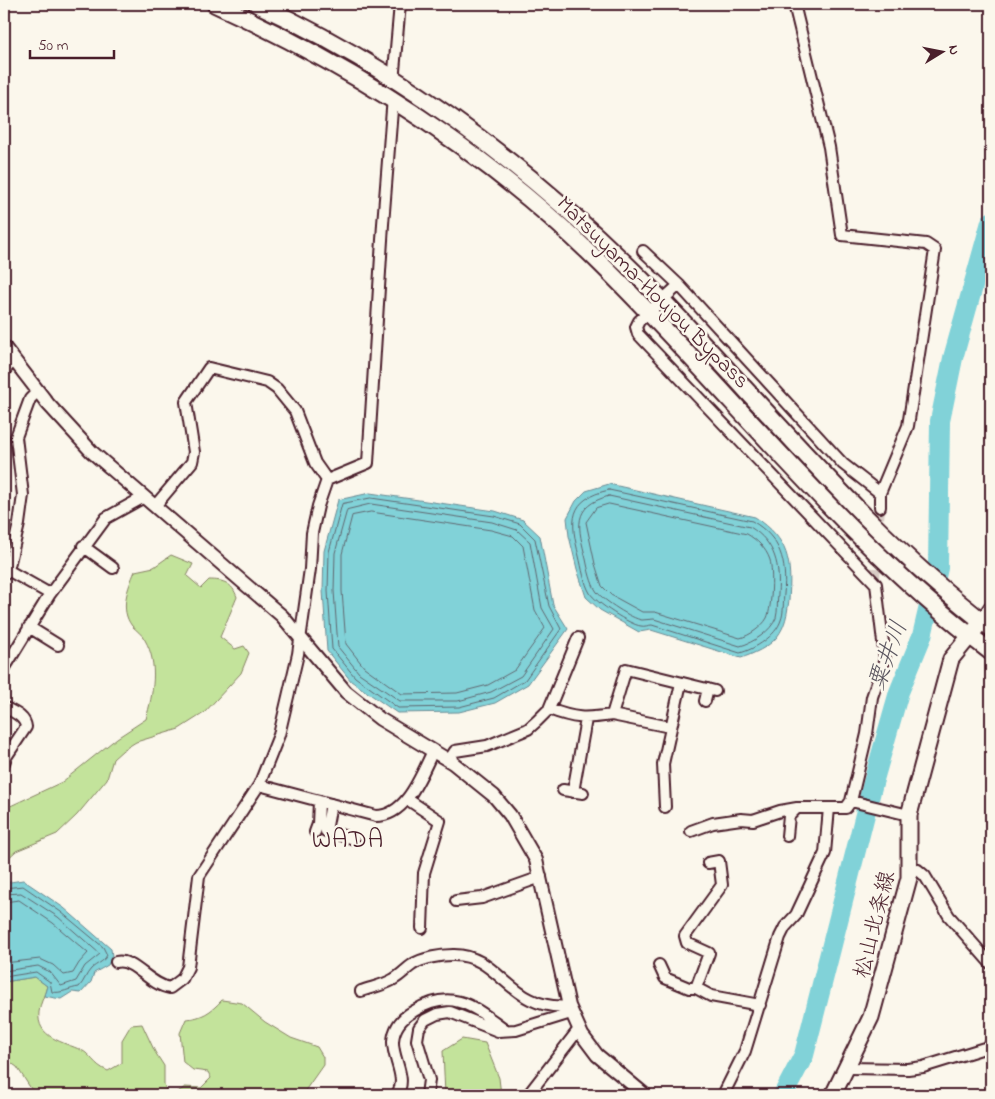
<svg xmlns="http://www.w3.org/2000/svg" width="995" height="1099" font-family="'Indie Flower','Klee One',sans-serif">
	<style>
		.green { fill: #c3e39b; stroke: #868163 }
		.water { fill: #81d2d8; stroke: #6b8a93 }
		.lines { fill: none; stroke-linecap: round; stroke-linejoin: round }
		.shore { stroke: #606770; stroke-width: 1 }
		.river { stroke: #81d2d8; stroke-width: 20 }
		.minor-tunnel { stroke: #d8ccc5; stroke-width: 10; stroke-dasharray: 10 5; stroke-linecap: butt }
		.minor-casing { stroke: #4a1f2b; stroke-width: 14 }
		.tertiary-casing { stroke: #4a1f2b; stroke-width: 16 }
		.secondary-casing { stroke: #4a1f2b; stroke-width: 18 }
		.primary-casing { stroke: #4a1f2b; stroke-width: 19 }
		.trunk-casing { stroke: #4a1f2b; stroke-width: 20 }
		.minor { stroke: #fbf7ec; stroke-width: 10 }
		.tertiary { stroke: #fbf7ec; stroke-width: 12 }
		.secondary { stroke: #fbf7ec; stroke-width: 14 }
		.primary { stroke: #fbf7ec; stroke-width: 15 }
		.trunk { stroke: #fbf7ec; stroke-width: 16 }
		.labels { text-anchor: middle; stroke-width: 5; stroke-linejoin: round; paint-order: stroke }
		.street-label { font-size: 22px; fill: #4a1f2b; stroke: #fbf7ec }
		.water-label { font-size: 24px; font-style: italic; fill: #5a555f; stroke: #fbf7ec }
		.quarter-label { font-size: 25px; letter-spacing: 1px; fill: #4a1f2b; stroke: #fbf7ec }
	</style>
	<rect width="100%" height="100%" fill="#fbf7ec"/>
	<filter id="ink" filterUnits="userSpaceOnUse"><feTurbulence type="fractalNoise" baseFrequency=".02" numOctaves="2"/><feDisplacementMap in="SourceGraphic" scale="10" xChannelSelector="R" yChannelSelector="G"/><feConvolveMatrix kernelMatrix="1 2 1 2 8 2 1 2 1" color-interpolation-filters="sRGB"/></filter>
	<g filter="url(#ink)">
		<path class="green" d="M171 555 193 564 187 576 201 588 209 580C224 580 232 583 237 597L220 637 235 649 244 646 249 653 241 673 204 713 179 729 136 742 123 750 113 759 107 779 77 815 57 834 16 851 4 862V809L62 782 117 738 146 719C153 694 159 664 145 640 142 634 136 630 132 626 119 609 128 588 135 571L154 567Z
			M35 977 47 986C45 995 40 1003 39 1012 36 1038 64 1042 81 1050 91 1054 93 1065 108 1071L122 1063V1040L131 1025 142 1024 155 1052 164 1066V1084L167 1094H175L185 1087 201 1088 211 1078 208 1072 193 1070 183 1062 180 1033 186 1019C202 1018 211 1012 222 1000L242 1003 265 1022 291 1038 317 1047 323 1057V1065L302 1095H35L17 1067 4 1058V982Z
			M462 1039 485 1043 499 1078 501 1095H445L443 1051Z"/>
		<path class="water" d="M609 484 755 517C789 539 792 562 789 600 787 614 786 625 777 637 769 647 753 654 741 658L651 630 639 632 600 610 586 597 577 569 569 536 567 518 576 501 586 491Z
			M370 493 495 511 523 520 540 536 553 605 568 629 528 684 495 703 459 712 397 713 351 681 327 651 323 591 324 551 338 500Z
			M23 880 64 908 111 949 112 956 108 965 94 973 91 982 81 993 72 992 61 999 44 996 47 986 35 977 4 982V883Z"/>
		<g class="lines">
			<path class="shore" d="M609 490 752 521C781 538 787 562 784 594 783 602 784 613 781 620 776 636 755 649 740 653L652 625C649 625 644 627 641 626 630 625 595 602 590 593 584 583 582 568 579 556 570 521 568 499 609 490Z
				M609 496 750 527C776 543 780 566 778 594 777 601 778 611 776 618 771 631 753 643 740 646L654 619C650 619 646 620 642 620 632 619 603 600 597 592 591 584 588 569 586 559 578 528 571 506 609 496Z
				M371 498 494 516 520 524 535 539 549 606 561 629 525 680 494 698 459 707 398 708 355 677 332 649 328 591 329 552 342 504Z
				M371 504 492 522 517 530 530 542 542 608 554 629 521 676 491 692 458 701H400L359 673 338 647 334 591 335 553 347 510Z
				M609 504 747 534C757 540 766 548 770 560 773 571 772 607 767 618 762 627 749 636 740 638L655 612H642L611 595 602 586 595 564 586 522 596 508Z
				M371 512 491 530 513 536 523 546 535 610 545 628 515 670 488 685 457 693 402 694 364 667 346 644 342 591V554L352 516Z
				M4 888 23 886 61 912 103 947 107 955C103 963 97 963 91 969 86 974 84 982 79 987 70 988 61 994 52 992L50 982 36 972 4 977
				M4 894 21 893 58 917 100 954 85 966 76 981 61 986 50 972 38 966 4 971
				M4 902 19 900 53 923 88 953 79 963 73 973 64 975 53 965 40 959 4 963"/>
			<path class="river" d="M783 1095 804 1055 873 783 899 692 922 636 938 568 940 421 953 358 991 222"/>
			<path class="minor-tunnel" d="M875 578 880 507"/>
			<defs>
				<path id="minor" d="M794 4 829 147 842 235 926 244 935 250 908 426 880 493V507
					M393 82 400 4
					M393 97 383 224 368 463 327 480 318 506 312 533 310 569 298 654 279 735 259 785 376 816C407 816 421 775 433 751
					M643 251 679 285 843 464 880 493
					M679 285 639 321 636 327 638 334 876 584 885 659 872 697 867 734 851 801 846 808H797L780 811 753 820 741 819 713 823 691 831
					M4 371 14 360
					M155 506 192 462 194 452 186 402 209 368 267 382 277 389 295 411 315 463 327 480
					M83 546 113 568
					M4 568 50 594
					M4 575 8 570 19 524 23 495 16 437 30 399 38 391
					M29 627 58 645
					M4 669 50 594 106 518 144 497
					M705 701 708 689
					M4 707C13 712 25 716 26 727L6 757 4 763
					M549 709C575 719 585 719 612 715L626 669 715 691
					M612 715 670 727
					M449 760 455 751 487 746 528 729 537 721 549 709 578 638
					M563 790 583 793
					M573 792 586 719
					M407 799 440 821 424 873 422 928
					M851 801 909 815
					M331 804 326 831 354 839
					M665 807 663 764 681 683
					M315 832 318 824 319 801
					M787 836 789 816 797 808
					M708 863 719 861 722 885 685 936 687 943 709 953 696 988 711 996 760 1005
					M909 867 918 870 925 876 949 916 991 964
					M456 901 482 898 541 877
					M116 962C134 958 149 985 170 988L182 979 188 967 199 876 259 785
					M659 965 665 978 689 988H696
					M361 991C372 987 385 985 394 979 401 975 406 969 412 965 422 958 441 955 453 955 500 954 510 1012 569 1006
					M848 1068 908 1069 923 1067 991 1046
					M396 1095C409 1080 392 1059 393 1041 394 1027 403 1017 414 1011 453 987 474 1007 506 1030
					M427 1095 429 1080 417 1040 419 1028 425 1020 437 1014 450 1012 498 1031 516 1030 571 1013
					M528 1095 579 1029
					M723 1095 745 1051 780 937 785 927 796 915 825 853 829 808"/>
				<path id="tertiary" d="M4 347 48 404 92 452 282 616 346 692 380 719 453 763 494 796 510 815 536 860 569 1006 582 1035 597 1055 645 1095"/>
				<path id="secondary" d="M982 621 991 608"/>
				<path id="primary" d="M833 1095 871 1017 909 878V815L951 659 982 621"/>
				<path id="trunk" d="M215 4C355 68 485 151 596 259 729 389 842 539 991 652
					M257 4C409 74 544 179 660 298 769 410 866 533 991 628"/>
			</defs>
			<use href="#minor" class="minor-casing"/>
			<use href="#tertiary" class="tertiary-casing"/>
			<use href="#secondary" class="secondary-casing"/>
			<use href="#primary" class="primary-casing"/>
			<use href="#trunk" class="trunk-casing"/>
			<use href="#minor" class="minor"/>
			<use href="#tertiary" class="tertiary"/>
			<use href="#secondary" class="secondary"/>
			<use href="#primary" class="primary"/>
			<use href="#trunk" class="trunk"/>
		</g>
	</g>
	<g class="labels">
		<g class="street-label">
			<text transform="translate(654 291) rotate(45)" y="8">Matsuyama-Houjou Bypass</text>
			<text transform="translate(873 924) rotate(-76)" y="8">松山北条線</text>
		</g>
		<g class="water-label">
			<text transform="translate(887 655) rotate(-70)" y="8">粟井川</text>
		</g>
		<g class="quarter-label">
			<text x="348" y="847">WADA</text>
		</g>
	</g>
	<rect width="995" height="1099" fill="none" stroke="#fbf7ec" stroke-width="20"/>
	<rect x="10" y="10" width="975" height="1079" fill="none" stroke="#4a1f2b" stroke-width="2" filter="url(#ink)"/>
	<g transform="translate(942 52) rotate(80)" stroke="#fbf7ec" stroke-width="4" paint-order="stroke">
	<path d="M0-4L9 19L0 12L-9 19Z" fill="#4a1f2b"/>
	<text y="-8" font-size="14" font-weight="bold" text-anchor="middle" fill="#4a1f2b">N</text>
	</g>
	<path d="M30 50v8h84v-8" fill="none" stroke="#4a1f2b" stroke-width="2.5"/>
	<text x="38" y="50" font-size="15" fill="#4a1f2b" stroke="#fbf7ec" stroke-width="4" paint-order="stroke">50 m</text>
</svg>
